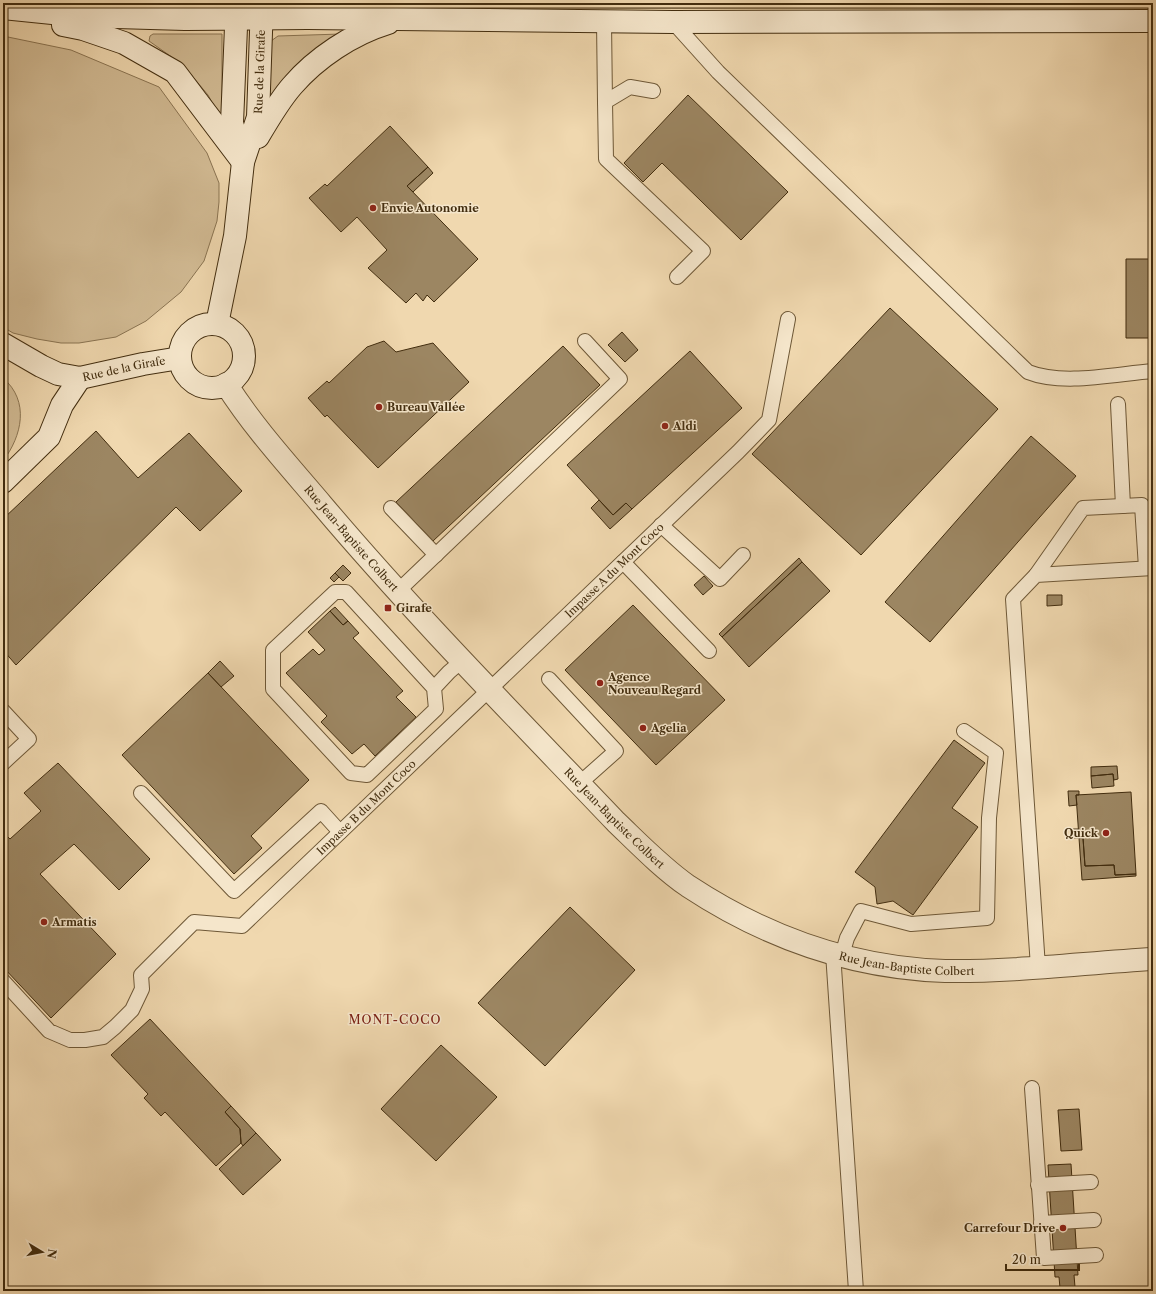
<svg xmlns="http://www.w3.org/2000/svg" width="1156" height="1294" font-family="'Libre Caslon Text',serif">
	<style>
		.green { fill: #d2bb94; stroke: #8a7452 }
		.building { fill: #9c8662; stroke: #422d0f }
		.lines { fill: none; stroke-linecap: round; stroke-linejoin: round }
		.lane-casing { stroke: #6e5837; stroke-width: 16 }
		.street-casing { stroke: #6e5837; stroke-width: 24 }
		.secondary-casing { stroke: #422d0f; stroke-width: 24 }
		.lane { stroke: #f5e6cb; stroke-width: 14 }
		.street { stroke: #f5e6cb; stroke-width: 22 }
		.secondary { stroke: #f5e6cb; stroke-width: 22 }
		.poi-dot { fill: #8f2418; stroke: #f5e6cb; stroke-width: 1.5 }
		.labels { text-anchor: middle; stroke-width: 3; stroke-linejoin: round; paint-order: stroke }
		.street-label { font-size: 11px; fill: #422d0f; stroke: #f5e6cb }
		.poi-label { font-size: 11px; font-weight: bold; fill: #422d0f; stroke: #f5e6cb; text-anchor: start }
		.neighbourhood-label { font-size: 12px; letter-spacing: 1px; fill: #7a1f14; stroke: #f5e6cb }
	</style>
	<rect width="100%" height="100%" fill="#f0d8af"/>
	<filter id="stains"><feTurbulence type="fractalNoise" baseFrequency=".005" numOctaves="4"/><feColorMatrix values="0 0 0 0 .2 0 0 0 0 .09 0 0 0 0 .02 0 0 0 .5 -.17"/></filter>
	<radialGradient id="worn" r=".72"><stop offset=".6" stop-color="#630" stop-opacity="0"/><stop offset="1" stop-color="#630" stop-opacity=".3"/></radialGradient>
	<path class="green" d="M88 3H203L200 7Z
		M1153 3V8H287L283 4Z
		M153 34H222V120L208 95 183 65 149 41 150 36Z
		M341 34 268 103 271 41 278 36Z
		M3 36 71 50 159 87 207 153 219 183V202L217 221 204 261 181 292 146 321 116 337 79 343H61L37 339 13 333 3 327Z
		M3 378C30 401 22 436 3 461Z"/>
	<path class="building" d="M688 95 788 192 741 240 662 163 643 182 624 163Z
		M390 126 428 167 407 186 478 259 434 302 427 295 423 301 416 293 406 303 368 268 387 250 357 217 341 232 309 198 325 184 327 186Z
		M428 167 433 173 413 192 407 186Z
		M1126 259H1153V338H1126Z
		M890 308 998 409 861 555 752 454Z
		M622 332 638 350 625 362 608 345Z
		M384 341 396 352 433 343 469 382 378 468 327 415 325 417 308 398 327 381 329 383 367 347Z
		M563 346 600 385 433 541 396 502Z
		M690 351 742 408 632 509 626 503 613 515 567 465Z
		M96 431 138 478 189 433 242 491 200 531 176 507 16 665 3 650V519Z
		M1031 436 1076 476 930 642 885 602Z
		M599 500 613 515 626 503 632 509 610 529 591 508Z
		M799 558 802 562 722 637 719 634Z
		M802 562 830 591 749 667 722 637Z
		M343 565 351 573 343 581 335 573Z
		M335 573 339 577 334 582 330 578Z
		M704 576 713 586 703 595 694 585Z
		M1047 595H1062V605L1047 606Z
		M633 605 725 700 656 765 565 670Z
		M335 607 348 621 343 625 330 611Z
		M330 611 343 625 348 621 359 633 353 638 403 691 396 697 416 717 375 756 364 744 352 754 321 722 327 716 286 673 313 649 319 655 325 650 308 632Z
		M220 661 234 676 221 687 208 673Z
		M208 673 309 780 251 836 262 848 234 874 122 755Z
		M954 740 985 763 952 808 978 827 913 915 893 901 877 904 875 887 855 872Z
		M58 763 150 859 119 890 74 844 40 874 116 954 51 1018 3 967V832L10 839 41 811 24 793Z
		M1117 766 1118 779 1114 780 1113 774 1091 776V767Z
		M1113 774 1114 786 1092 788 1091 776Z
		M1068 791H1079V795H1076L1077 805 1069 806Z
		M1131 792 1136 874 1115 875 1114 865 1085 866 1083 838H1079L1076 795Z
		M1070 829H1078L1079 838H1071Z
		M1079 838H1083L1085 866 1114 865 1115 875 1136 874V876L1082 880Z
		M570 907 635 970 545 1066 478 1003Z
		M150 1019 231 1106 225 1112 240 1129 241 1143 216 1166 165 1112 161 1116 144 1098 148 1094 111 1055Z
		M441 1045 497 1097 436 1161 381 1109Z
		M231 1106 256 1133 243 1146 241 1143 240 1129 225 1112Z
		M1079 1109 1082 1150 1061 1151 1058 1110Z
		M256 1133 281 1160 243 1195 219 1169Z
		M1071 1164 1078 1275H1074L1075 1287 1060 1288 1059 1277H1055L1048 1165Z"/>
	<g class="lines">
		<defs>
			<g id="lane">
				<path d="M604 22 605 102"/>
				<path d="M673 22 718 72 1028 372C1063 386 1115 374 1153 371"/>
				<path d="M653 91 630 87 605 102 606 159 703 251 677 277"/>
				<path d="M1118 404 1123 506"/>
				<path d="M391 508 436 555"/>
				<path d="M661 525 720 579 743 555"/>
				<path d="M623 562 709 651"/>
				<path d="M1036 575 1083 508 1142 505 1146 568"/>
				<path d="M398 591 620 379 585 341"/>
				<path d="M549 679 616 751 580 783"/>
				<path d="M434 688 436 709 367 775 351 773 273 689V650L335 592H346L434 688 449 672 463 660"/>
				<path d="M3 711 29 739 3 763"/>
				<path d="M141 793 234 891 321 811 340 832"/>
				<path d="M833 953 856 1291"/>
				<path d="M842 955 847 938 861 911 911 924 987 918 989 818 996 753 964 731"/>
				<path d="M1038 967 1013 599 1036 575 1153 568"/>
				<path id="s1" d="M3 981 49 1031 70 1040H85L103 1037 115 1027 132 1010 142 989 141 975 194 922 242 926 738 452 769 420 788 319"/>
				<path d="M1032 1088 1044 1258 1096 1255"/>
				<path d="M1038 1185 1091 1182"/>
				<path d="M1041 1223 1094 1220"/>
			</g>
			<g id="street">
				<path id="s2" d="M226 384C254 428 289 466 322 505 415 615 517 718 616 822 639 844 662 868 688 886 767 938 851 968 945 971 1014 972 1084 963 1153 959"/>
			</g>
			<g id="secondary">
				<path d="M237 3 232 123 240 150"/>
				<path d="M3 8 82 16 185 19 307 18 673 22 1153 21"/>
				<path d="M63 25 83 29 124 43 175 72 243 162"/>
				<path d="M258 137C268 120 279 101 292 86 316 58 352 34 388 23"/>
				<path id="s3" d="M217 324 235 236 243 162 258 117 262 4"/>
				<circle cx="212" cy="356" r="32"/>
				<path id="s4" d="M3 344 41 366 58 374 80 378 143 364 180 358"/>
				<path d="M3 482 49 437 62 405 80 378"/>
			</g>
		</defs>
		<use href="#lane" class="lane-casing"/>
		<use href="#street" class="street-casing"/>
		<use href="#secondary" class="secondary-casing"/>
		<use href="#lane" class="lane"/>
		<use href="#street" class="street"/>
		<use href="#secondary" class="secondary"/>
	</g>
	<g class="poi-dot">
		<circle cx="373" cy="208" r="4"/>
		<circle cx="379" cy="407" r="4"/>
		<circle cx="665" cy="426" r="4"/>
		<rect x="384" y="604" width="8" height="8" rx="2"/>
		<circle cx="600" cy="683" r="4"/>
		<circle cx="643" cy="728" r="4"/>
		<circle cx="1106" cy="833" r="4"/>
		<circle cx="44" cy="922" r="4"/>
		<circle cx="1063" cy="1228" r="4"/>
	</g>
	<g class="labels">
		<g class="street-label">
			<text dy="4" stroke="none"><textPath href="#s3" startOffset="257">Rue de la Girafe</textPath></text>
			<text dy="4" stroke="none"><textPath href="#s4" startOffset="130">Rue de la Girafe</textPath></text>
			<text dy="4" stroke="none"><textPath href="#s2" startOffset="199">Rue Jean-Baptiste Colbert</textPath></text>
			<text dy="4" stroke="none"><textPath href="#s1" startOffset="839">Impasse A du Mont Coco</textPath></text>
			<text dy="4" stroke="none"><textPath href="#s1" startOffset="496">Impasse B du Mont Coco</textPath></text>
			<text dy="4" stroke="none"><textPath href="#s2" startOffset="583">Rue Jean-Baptiste Colbert</textPath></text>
			<text dy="4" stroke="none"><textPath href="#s2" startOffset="919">Rue Jean-Baptiste Colbert</textPath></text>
		</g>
		<g class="poi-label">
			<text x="381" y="212">Envie Autonomie</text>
			<text x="387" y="411">Bureau Vallée</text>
			<text x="673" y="430">Aldi</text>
			<text x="396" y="612">Girafe</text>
			<text x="608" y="681">Agence<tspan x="608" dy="13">Nouveau Regard</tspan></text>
			<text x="651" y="732">Agelia</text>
			<text x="1098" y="837" text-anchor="end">Quick</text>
			<text x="52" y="926">Armatis</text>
			<text x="1055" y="1232" text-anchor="end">Carrefour Drive</text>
		</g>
		<g class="neighbourhood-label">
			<text x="395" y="1024">MONT-COCO</text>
		</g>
	</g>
	<rect width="1156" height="1294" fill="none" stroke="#f0d8af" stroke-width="16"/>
	<rect x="4" y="4" width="1148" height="1286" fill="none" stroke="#422d0f" stroke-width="2"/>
	<rect x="8" y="8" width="1140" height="1278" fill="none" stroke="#422d0f"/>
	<g transform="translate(42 1252) rotate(100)" stroke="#f5e6cb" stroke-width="3" paint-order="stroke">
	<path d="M0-3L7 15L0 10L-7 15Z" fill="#422d0f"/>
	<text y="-6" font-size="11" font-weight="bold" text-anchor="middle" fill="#422d0f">N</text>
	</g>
	<path d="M1006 1264v6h73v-6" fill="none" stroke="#422d0f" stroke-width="2"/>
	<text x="1012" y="1264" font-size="12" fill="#422d0f" stroke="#f5e6cb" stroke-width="3" paint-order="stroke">20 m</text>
	<rect width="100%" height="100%" filter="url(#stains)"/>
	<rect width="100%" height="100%" fill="url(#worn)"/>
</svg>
